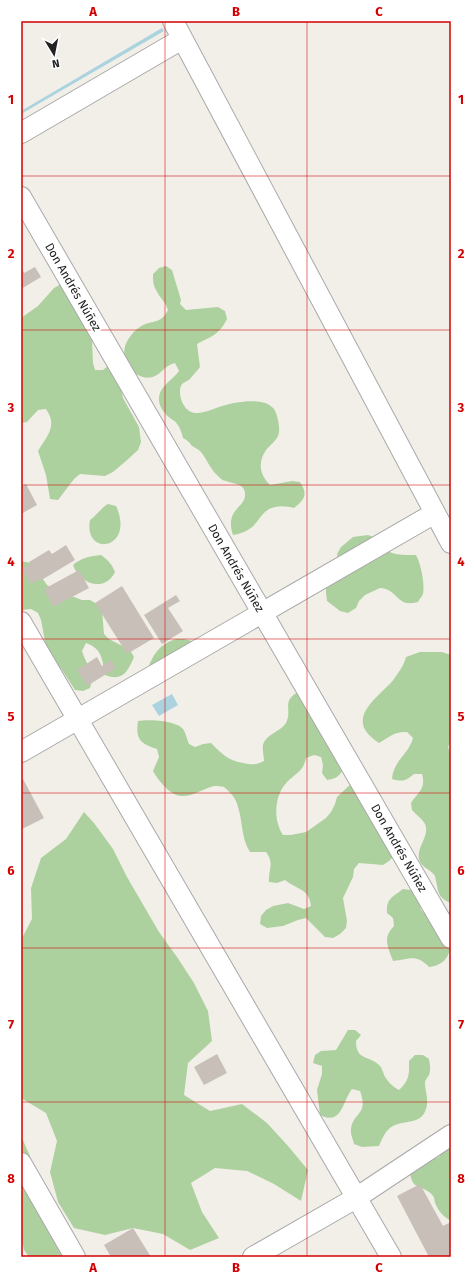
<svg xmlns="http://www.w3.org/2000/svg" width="472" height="1278" font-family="'Fira Sans',sans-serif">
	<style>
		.forest { fill: #add19e }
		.water { fill: #aad3df }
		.building { fill: #c7bfb8 }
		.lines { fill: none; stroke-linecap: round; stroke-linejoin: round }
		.street-casing { stroke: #a9a9a9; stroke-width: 22 }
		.street { stroke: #fff; stroke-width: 20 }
		.grid { fill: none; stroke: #d40000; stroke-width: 1; stroke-opacity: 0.55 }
		.labels { text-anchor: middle; stroke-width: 4; stroke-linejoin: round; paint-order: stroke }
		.street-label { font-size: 12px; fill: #222; stroke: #fff }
		.neatline { fill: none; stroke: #d40000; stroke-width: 1.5 }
		.grid-label { font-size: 13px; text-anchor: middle; font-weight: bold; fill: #d40000 }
	</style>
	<rect width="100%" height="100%" fill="#f2efe9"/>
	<path class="forest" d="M166 266 172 270 181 300 180 304 186 310 218 307 225 311 227 319C219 335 212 336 197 344L200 367C197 371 193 375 190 379 188 381 184 382 182 384 179 388 180 395 181 399 189 422 206 411 222 406 234 402 262 397 272 407 276 410 277 416 278 420 279 426 280 430 278 436 276 441 270 445 266 450 258 462 259 474 270 485L292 481 300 482C308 494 305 500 294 508 283 505 271 505 263 514 260 517 258 521 255 524 251 530 240 534 233 535 224 508 247 508 245 493 244 483 233 484 226 481 223 481 220 478 218 476 210 469 207 459 200 451 198 449 195 448 192 446 189 442 187 440 183 438 182 434 180 427 177 424 176 421 172 420 170 418 161 411 155 400 162 389 167 382 174 378 179 371L175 363C164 366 163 372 155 376 145 381 133 374 129 366 127 363 125 360 125 358 121 345 132 331 143 325 154 320 161 324 168 310 165 301 160 298 156 290 153 285 153 280 153 274L159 268Z
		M61 284 85 326 88 334 92 340 93 363 95 370H103L109 365 116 367 123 398 139 427 141 442 138 450 126 461 113 472 105 476 80 474 74 479 58 500 50 499 46 475 38 451C47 436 58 426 46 409L38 410 27 422 21 423V318L38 306 54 288Z
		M108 504 116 506C136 550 83 558 90 520 97 515 101 508 108 504Z
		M368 535C379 538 378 542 385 549 393 556 406 555 416 555 421 564 425 584 423 594 422 597 419 599 418 602 401 606 401 599 390 591 387 589 383 588 380 588L365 595 359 601 356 608 348 613 340 611 327 601 326 593V585L338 565 337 554 341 547 353 537Z
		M101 555C108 560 112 564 115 572 105 593 79 584 73 565 81 558 90 556 101 555Z
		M21 561 36 564 42 578 47 585 53 589 82 600H90L97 604 102 610 104 634 109 639 130 650 134 657C128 671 123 682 105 675 102 660 103 649 86 643L82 651C86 664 95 673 90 688L83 691 75 690 62 670 47 652 41 620 38 613 31 609 23 610 21 612Z
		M176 639H184L192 641 195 648C191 654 190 662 186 668 182 673 177 673 172 675 160 680 157 688 143 690 147 668 152 646 176 639Z
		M420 652H442L451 655V741L448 747 451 755V903C442 900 438 895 437 885 436 883 436 879 435 876 431 869 421 868 419 859 416 846 433 833 423 821 420 817 415 814 412 810L411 803C419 791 426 789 422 774H414C406 781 402 782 392 779 393 761 409 754 413 738L407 732C395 731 389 737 379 743 373 739 364 732 363 724 360 707 385 691 394 679 399 672 404 665 406 657Z
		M300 691 347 758C342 771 342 778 327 780L322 773 323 765 321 757 314 755 306 758C303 772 296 773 287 782 274 796 273 820 283 835H291L306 832 326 818 331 812 335 804 337 797 355 780 395 855 389 861 383 865 359 863 354 869 353 877 343 898 347 921 346 928 340 934 333 938 325 937 306 918 298 920 283 926 267 928 260 924 261 916 266 910 273 906 288 903 304 909 311 906C309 888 297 890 285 880L277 883 269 882C268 869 275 864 266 852H250C241 838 243 822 238 807 236 798 230 792 224 787 221 786 217 786 214 786 196 791 184 804 167 789 161 783 157 778 153 771L159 757 157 749C141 744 135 740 138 721 147 719 176 720 183 729 186 733 187 740 189 744L195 747 203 744 211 743C222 754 227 760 243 763 252 765 256 765 264 761 264 756 262 749 263 745 266 734 280 732 286 723 293 709 280 701 300 691Z
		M84 812 94 823 113 849 127 877 159 932 177 957 194 983 208 1011 212 1041 188 1063 184 1095 210 1111 242 1104 267 1123 288 1146 308 1170 301 1201 274 1184 247 1171 215 1168 191 1183 202 1212 219 1238 190 1250 163 1234 133 1228 105 1235 74 1228 58 1202 50 1172 57 1141 46 1113 21 1098V940L32 919 31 888 41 858 66 839Z
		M403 889 411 890 418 894 421 910 427 915 451 912C451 932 458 964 429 967 415 953 410 960 393 961 388 947 382 938 394 926L393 918 387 913C386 898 393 897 403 889Z
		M348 1030H355L361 1035 356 1041C356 1062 371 1055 380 1066 382 1068 383 1072 384 1075 388 1082 392 1086 399 1090 410 1080 409 1074 409 1061L415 1055H423L429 1059C430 1065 431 1069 429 1075 428 1077 425 1080 425 1083 425 1090 428 1097 427 1105 423 1126 407 1119 393 1126 386 1129 382 1139 379 1146L362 1147 354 1144C353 1139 350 1134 351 1129 353 1112 369 1115 360 1091L352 1089C342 1102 342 1126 320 1115L317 1090 322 1074V1066L313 1063 315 1055 321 1051 336 1050Z
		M451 1133V1221C444 1217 439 1212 436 1205 434 1202 435 1198 433 1196 423 1183 410 1193 410 1168L439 1157Z
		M21 1136 30 1156 65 1257H29L24 1250 21 1233Z"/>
	<path class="water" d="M162 28 164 31 21 114V111Z
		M172 694 178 705 159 716 152 705Z"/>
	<path class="building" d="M21 267 24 273 35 267 41 277 21 289Z
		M26 484 37 505 21 514V487Z
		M66 545 75 560 40 581 39 579 31 584 22 569 31 564 29 562 49 550 52 554Z
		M79 570 89 588 53 607 44 589Z
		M122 586 154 638 127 654 95 603Z
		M176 595 180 601 168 608 183 631 162 644 144 615Z
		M97 657 102 666 111 660 116 668 87 686 77 670Z
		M23 779 44 818 22 829 21 827V780Z
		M217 1054 227 1073 204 1085 194 1067Z
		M420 1184 443 1226 451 1222V1257H429L397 1196Z
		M133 1228 151 1257H111L104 1245Z"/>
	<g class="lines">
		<defs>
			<path id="street" d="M173 21 451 543
				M21 133 182 39
				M21 197 451 938
				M21 622 391 1257
				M21 752 435 513
				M21 1163 75 1257
				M253 1257 356 1198 451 1135"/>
		</defs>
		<use href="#street" class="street-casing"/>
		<use href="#street" class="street"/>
	</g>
	<path class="grid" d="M165 21V1257M307 21V1257M21 176H451M21 330H451M21 485H451M21 639H451M21 793H451M21 948H451M21 1102H451"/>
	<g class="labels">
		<g class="street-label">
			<text transform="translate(73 287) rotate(60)" y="4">Don Andrés Núñez</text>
			<text transform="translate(236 568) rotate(60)" y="4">Don Andrés Núñez</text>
			<text transform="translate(399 848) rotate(60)" y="4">Don Andrés Núñez</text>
		</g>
	</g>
	<rect width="472" height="1278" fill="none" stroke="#ffffff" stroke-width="44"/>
	<g transform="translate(54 54) rotate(170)" stroke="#ffffff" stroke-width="3" paint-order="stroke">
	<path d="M0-3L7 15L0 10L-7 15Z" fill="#222222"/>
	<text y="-6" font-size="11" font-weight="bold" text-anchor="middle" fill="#222222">N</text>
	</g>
	<rect x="22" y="22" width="428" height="1234" class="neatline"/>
	<g class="grid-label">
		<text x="93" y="16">A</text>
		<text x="236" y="16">B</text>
		<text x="379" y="16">C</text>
		<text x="11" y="104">1</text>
		<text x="461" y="104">1</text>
		<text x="11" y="258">2</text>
		<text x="461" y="258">2</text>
		<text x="11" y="412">3</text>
		<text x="461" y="412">3</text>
		<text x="11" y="566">4</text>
		<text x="461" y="566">4</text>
		<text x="11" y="721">5</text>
		<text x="461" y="721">5</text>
		<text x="11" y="875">6</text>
		<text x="461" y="875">6</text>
		<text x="11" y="1029">7</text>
		<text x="461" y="1029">7</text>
		<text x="11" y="1183">8</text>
		<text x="461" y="1183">8</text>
		<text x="93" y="1272">A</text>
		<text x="236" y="1272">B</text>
		<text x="379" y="1272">C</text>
	</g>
</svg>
